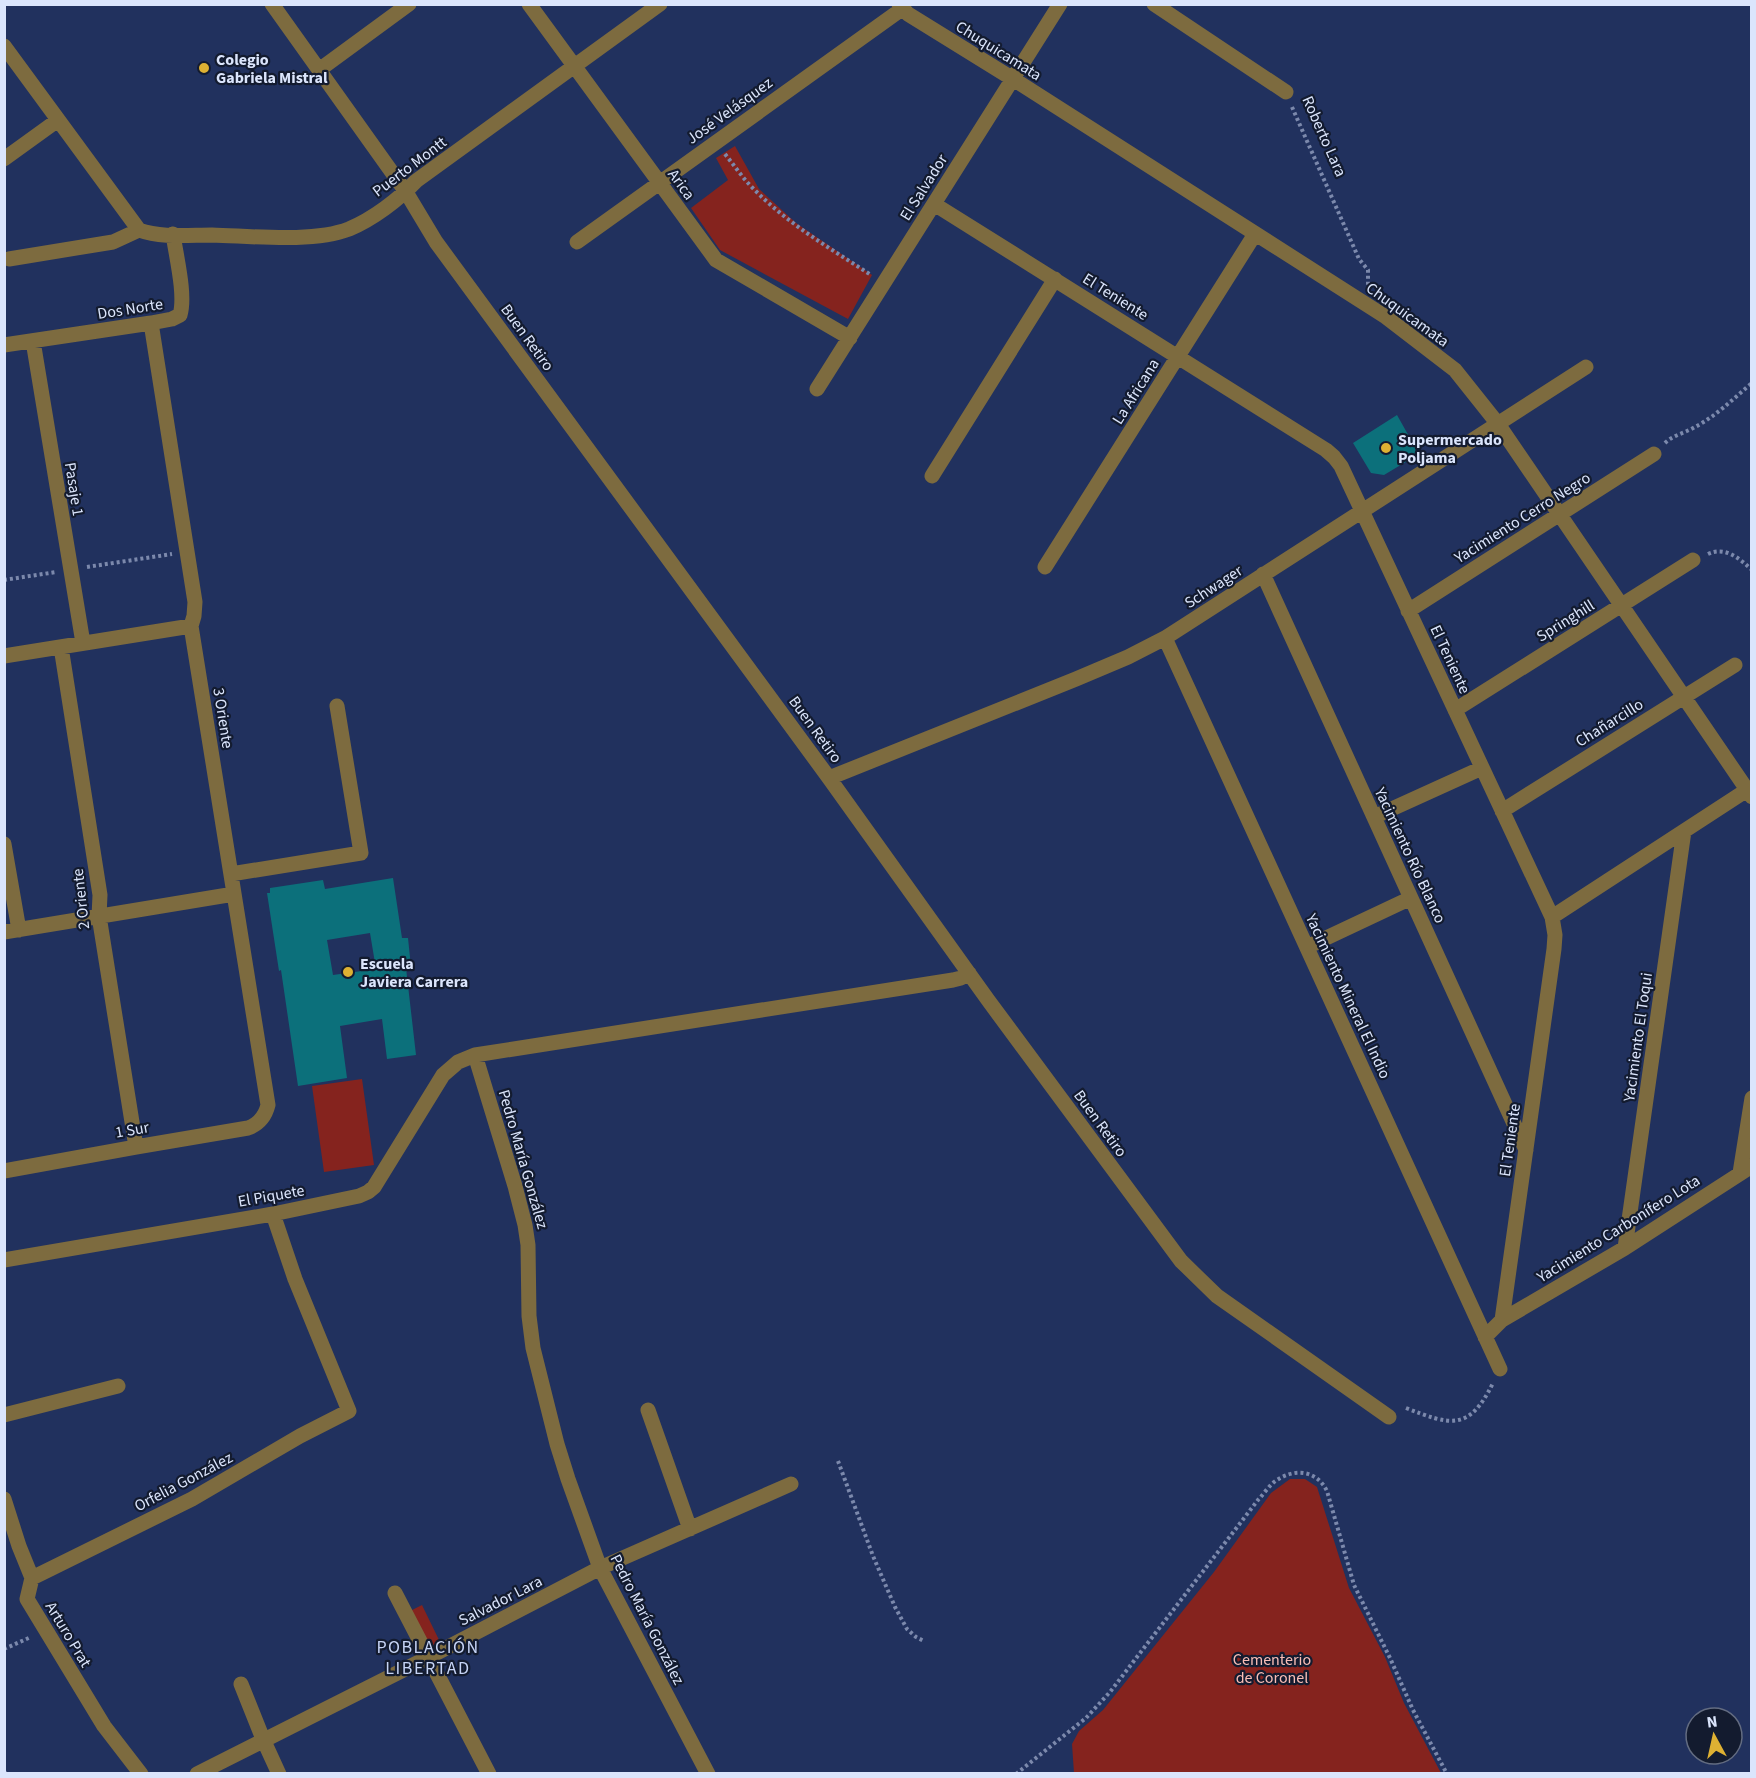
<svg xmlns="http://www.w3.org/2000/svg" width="1756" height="1778" font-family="'Source Sans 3',sans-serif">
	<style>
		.green { fill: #85231e }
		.building { fill: #0c707b; fill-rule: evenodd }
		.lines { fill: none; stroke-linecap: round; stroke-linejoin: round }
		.path { stroke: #7c89ac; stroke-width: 4; stroke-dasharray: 3 3; stroke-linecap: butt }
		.street { stroke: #7d6b3f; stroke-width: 15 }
		.poi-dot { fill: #deb133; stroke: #131b2f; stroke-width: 2 }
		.labels { text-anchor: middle; stroke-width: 4.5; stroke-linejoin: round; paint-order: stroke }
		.street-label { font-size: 16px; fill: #dbe5fc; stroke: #131b2f }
		.poi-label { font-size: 16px; font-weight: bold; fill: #dbe5fc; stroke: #131b2f; text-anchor: start }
		.park-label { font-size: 16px; fill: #f9bdb5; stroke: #131b2f }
		.neighbourhood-label { font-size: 18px; letter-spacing: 1.5px; fill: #c6d4f6; stroke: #131b2f }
	</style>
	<rect width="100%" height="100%" fill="#21315e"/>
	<path class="green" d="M735 146 759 189 796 223 872 275 848 319 720 250 691 208 728 180 716 158Z
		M362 1079 374 1165 324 1172 312 1086Z
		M1290 1479H1305L1317 1487 1349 1588 1385 1657 1404 1703 1441 1773H1074L1072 1744 1079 1731 1103 1710 1214 1572 1271 1493Z
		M422 1605 440 1642 427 1648 408 1612Z"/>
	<path class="building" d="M1397 415 1419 454 1384 475 1371 473 1353 443Z
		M393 878 402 938H408L411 967 406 968 416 1055 387 1059 382 1019 340 1026 347 1078 298 1086 281 970 279 971 267 893H270V888L323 880 325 889ZM370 933 376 969 333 975 327 940Z"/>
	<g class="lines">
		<path class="path" d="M1292 107 1359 259 1368 270V286
			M725 154C733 164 740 174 748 183 783 221 828 247 871 275
			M1665 443C1673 435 1685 433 1695 427 1716 416 1733 399 1752 383
			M1708 554C1725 546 1739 558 1752 570
			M87 567 172 554
			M4 580 56 572
			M1406 1408C1450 1425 1469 1432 1493 1383
			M838 1461 873 1556 895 1607 907 1629 916 1637 924 1641
			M4 1649 31 1637
			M4 1771 6 1774
			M1016 1774 1086 1718 1110 1692 1258 1500C1263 1495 1268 1487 1274 1482 1293 1468 1316 1469 1327 1491L1354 1585 1390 1658 1413 1710 1447 1774"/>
		<path class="street" d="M272 4 406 192 436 242 829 778 988 1000 1181 1261 1217 1296 1389 1417
			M529 4 716 260 850 338
			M899 4 908 14 1013 79 1386 317 1455 370 1498 424 1752 797
			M1154 4 1286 92
			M4 46 139 230
			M319 70 409 4
			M4 159 58 120
			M934 204 1326 450 1334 457 1341 466 1552 917 1555 935 1554 949 1502 1320 1485 1337
			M139 230C161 238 188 235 212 235 251 236 313 243 349 229 373 219 398 200 416 181L660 4
			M577 242 902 9
			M9 259 113 242 139 230
			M33 341 83 643
			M4 345 151 323 172 319 180 315C186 295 176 256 173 234
			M817 389 1060 4
			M932 476 1055 279
			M1045 567 1255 234
			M1263 574 1526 1150
			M1408 611 1654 454
			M1165 638 1500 1369
			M61 647 100 895 99 916 136 1147
			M4 656 191 626
			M1455 710 1693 560
			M829 778 1076 679 1128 657 1165 638 1586 367
			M1502 811 1735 665
			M1374 817 1482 768
			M4 844 19 930
			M231 874 361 853 337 706
			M1552 917 1747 790
			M4 932 234 894
			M1307 947 1411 898
			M475 1055 515 1186 525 1225 528 1245 529 1316 533 1348 557 1444 568 1479 600 1568 708 1774
			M4 1171 136 1147 248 1128C259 1124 265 1117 268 1105L191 626 194 616 195 602 151 323
			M1740 1173 1752 1098
			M1625 1248 1684 831
			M4 1260 273 1214 359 1196 368 1192 374 1187 443 1075 458 1062 475 1055 953 980 961 978 969 973
			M1502 1320 1625 1248 1752 1166
			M648 1410 690 1529
			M4 1415 118 1386
			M4 1499 19 1546 32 1578 27 1599 104 1726 141 1774
			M32 1578 192 1499 300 1436 349 1411 295 1279 273 1214
			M395 1593 489 1774
			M241 1684 263 1739 279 1774
			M197 1774 429 1657 600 1568 791 1484"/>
	</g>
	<g class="poi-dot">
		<circle cx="204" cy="68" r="6"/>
		<circle cx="1386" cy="448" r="6"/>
		<circle cx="348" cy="972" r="6"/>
	</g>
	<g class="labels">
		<g class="street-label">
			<text transform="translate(999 50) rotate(32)" y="6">Chuquicamata</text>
			<text transform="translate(729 110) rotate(-36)" y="6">José Velásquez</text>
			<text transform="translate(1325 136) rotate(66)" y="6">Roberto Lara</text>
			<text transform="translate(409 166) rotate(-37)" y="6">Puerto Montt</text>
			<text transform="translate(682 184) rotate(54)" y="6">Arica</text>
			<text transform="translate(923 187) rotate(-58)" y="6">El Salvador</text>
			<text transform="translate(1116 296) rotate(32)" y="6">El Teniente</text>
			<text transform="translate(130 308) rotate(-9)" y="6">Dos Norte</text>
			<text transform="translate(1408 314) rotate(36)" y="6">Chuquicamata</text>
			<text transform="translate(528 337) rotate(54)" y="6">Buen Retiro</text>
			<text transform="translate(1135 391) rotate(-58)" y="6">La Africana</text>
			<text transform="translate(75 489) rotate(81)" y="6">Pasaje 1</text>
			<text transform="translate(1522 517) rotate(-32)" y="6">Yacimiento Cerro Negro</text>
			<text transform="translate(1213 586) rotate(-33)" y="6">Schwager</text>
			<text transform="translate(1565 620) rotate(-32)" y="6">Springhill</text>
			<text transform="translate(1451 659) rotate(65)" y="6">El Teniente</text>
			<text transform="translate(224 718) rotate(81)" y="6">3 Oriente</text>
			<text transform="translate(1609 722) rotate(-32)" y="6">Chañarcillo</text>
			<text transform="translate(816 729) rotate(54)" y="6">Buen Retiro</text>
			<text transform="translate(1411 855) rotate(65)" y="6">Yacimiento Río Blanco</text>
			<text transform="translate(80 899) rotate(-96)" y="6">2 Oriente</text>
			<text transform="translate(1349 996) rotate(65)" y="6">Yacimiento Mineral El Indio</text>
			<text transform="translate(1637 1037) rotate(-82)" y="6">Yacimiento El Toqui</text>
			<text transform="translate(1101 1123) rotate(54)" y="6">Buen Retiro</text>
			<text transform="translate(132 1129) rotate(-10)" y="6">1 Sur</text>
			<text transform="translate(1509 1140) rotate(-82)" y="6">El Teniente</text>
			<text transform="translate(524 1159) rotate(74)" y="6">Pedro María González</text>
			<text transform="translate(271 1195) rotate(-10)" y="6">El Piquete</text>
			<text transform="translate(1618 1228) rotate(-32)" y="6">Yacimiento Carbonífero Lota</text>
			<text transform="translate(183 1481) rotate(-28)" y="6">Orfelia González</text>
			<text transform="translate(500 1600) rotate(-27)" y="6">Salvador Lara</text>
			<text transform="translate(648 1619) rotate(63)" y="6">Pedro María González</text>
			<text transform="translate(69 1634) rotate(59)" y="6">Arturo Prat</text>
		</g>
		<g class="poi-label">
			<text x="216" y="65">Colegio<tspan x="216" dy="18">Gabriela Mistral</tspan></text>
			<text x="1398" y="445">Supermercado<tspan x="1398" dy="18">Poljama</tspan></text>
			<text x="360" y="969">Escuela<tspan x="360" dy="18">Javiera Carrera</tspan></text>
		</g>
		<g class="park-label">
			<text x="1272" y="1665">Cementerio<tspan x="1272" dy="18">de Coronel</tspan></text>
		</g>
		<g class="neighbourhood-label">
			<text x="428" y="1653">POBLACIÓN<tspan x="428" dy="21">LIBERTAD</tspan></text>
		</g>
	</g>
	<rect width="1756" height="1778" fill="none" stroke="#dbe5fc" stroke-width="12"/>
	<g transform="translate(1714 1736) rotate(352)"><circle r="28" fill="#131b2f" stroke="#636c81" stroke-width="1.5"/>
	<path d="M0-4.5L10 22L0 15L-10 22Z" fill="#deb133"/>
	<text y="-9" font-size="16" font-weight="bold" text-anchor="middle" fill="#dbe5fc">N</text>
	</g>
</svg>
